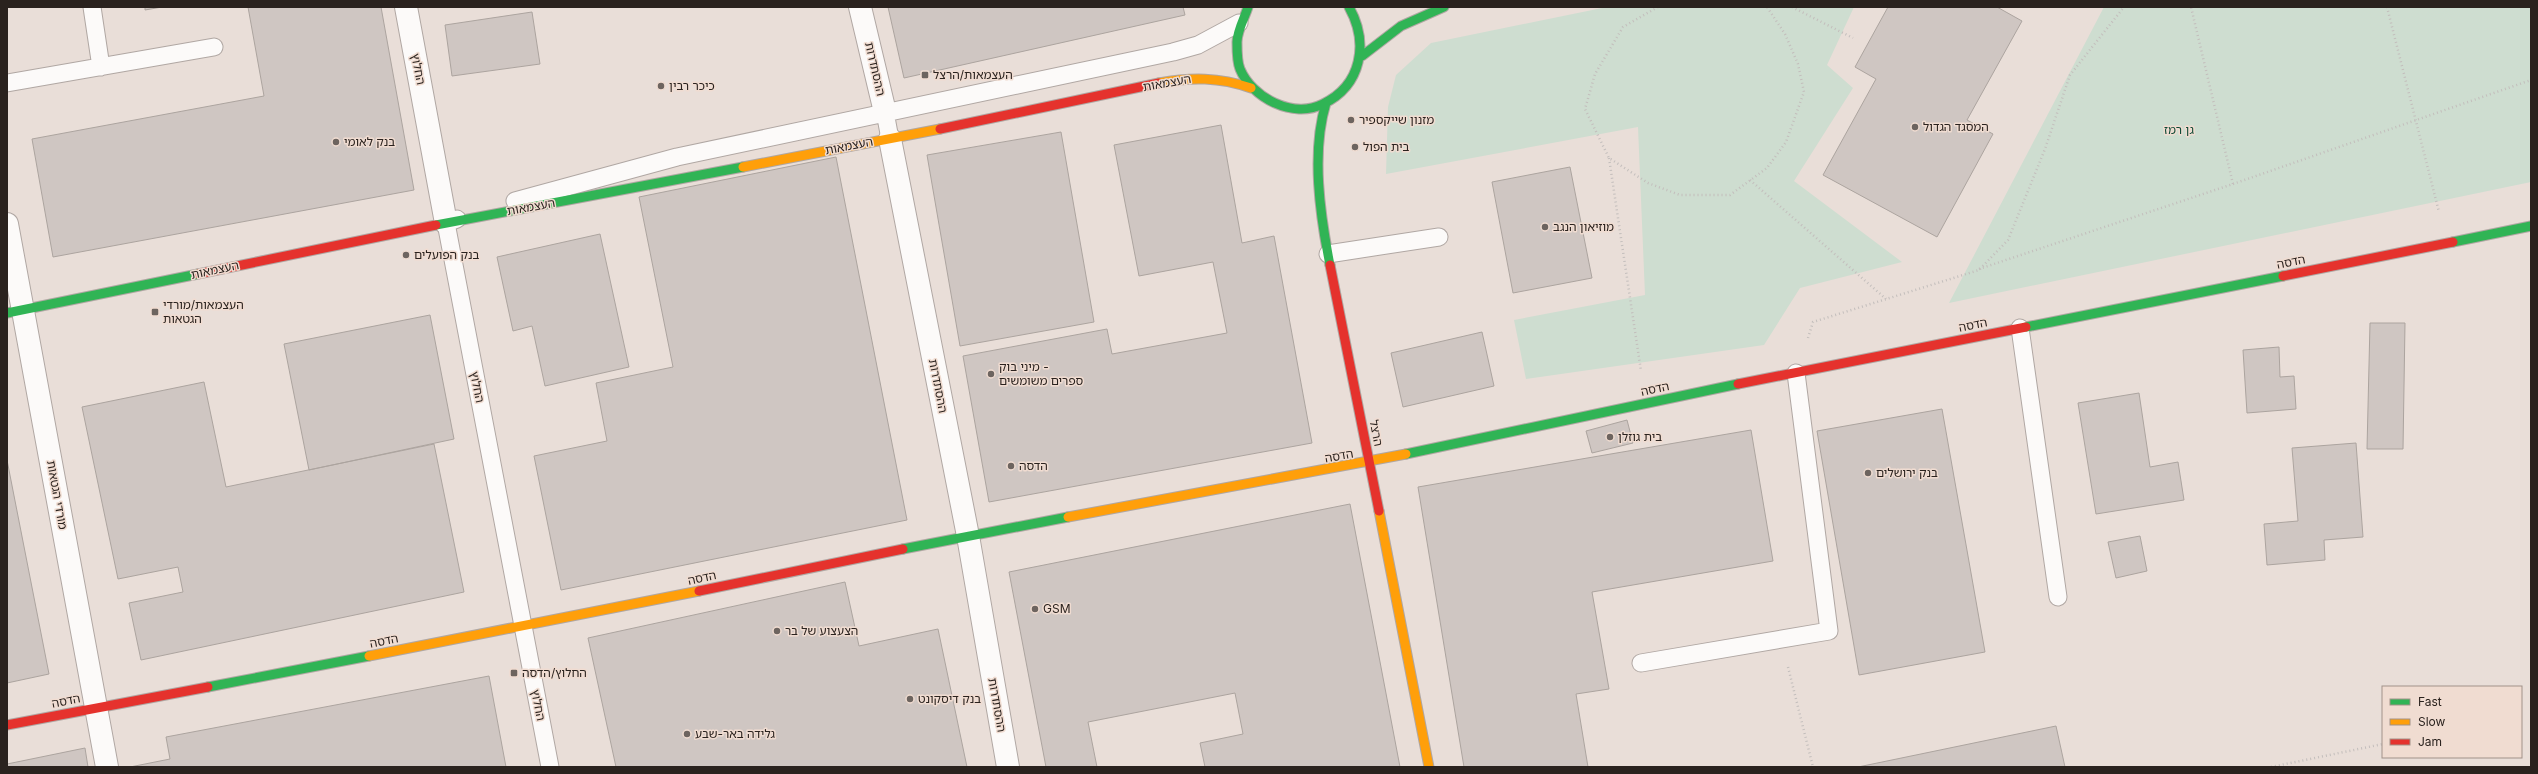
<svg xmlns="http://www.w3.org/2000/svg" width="2538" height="774" font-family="Inter,'Noto Sans Hebrew',sans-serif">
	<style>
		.green { fill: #ceddd0 }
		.building { fill: #cfc6c2; stroke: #aca49f }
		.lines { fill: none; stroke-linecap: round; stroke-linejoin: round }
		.lane-casing { stroke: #b0a7a3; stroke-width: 19 }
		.street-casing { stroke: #b0a7a3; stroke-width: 24 }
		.fast-casing { stroke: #b0a7a3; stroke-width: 11 }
		.slow-casing { stroke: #b0a7a3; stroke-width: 11 }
		.jam-casing { stroke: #b0a7a3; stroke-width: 11 }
		.path { stroke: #c3bebc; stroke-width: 2.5; stroke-dasharray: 1 3; stroke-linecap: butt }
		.lane { stroke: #fcfaf9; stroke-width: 17 }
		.street { stroke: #fcfaf9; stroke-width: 22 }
		.fast { stroke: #30b455; stroke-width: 9 }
		.slow { stroke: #ff9f0a; stroke-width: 9 }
		.jam { stroke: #e5322d; stroke-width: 9 }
		.poi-dot { fill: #6d645f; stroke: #f0dcd1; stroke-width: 1.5 }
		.labels { text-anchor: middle; stroke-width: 3; stroke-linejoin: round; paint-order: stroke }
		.street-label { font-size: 12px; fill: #2a221e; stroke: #f0dcd1 }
		.poi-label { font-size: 12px; fill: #2a221e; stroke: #f0dcd1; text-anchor: start }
		.park-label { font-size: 12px; fill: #0d4934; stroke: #f0dcd1 }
	</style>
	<rect width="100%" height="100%" fill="#e9ded8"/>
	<path class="green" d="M1607 7H1854L1827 65 1853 88 1794 181 1902 262 1800 288 1764 345 1526 379 1514 320 1645 295 1638 127 1386 174 1388 107 1396 75 1431 43Z
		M2104 7H2531V182L1949 303Z"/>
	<path class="building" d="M145 7H162L145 10Z
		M248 7H381L414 190 53 257 32 139 264 96Z
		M888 7H1183L1185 15 904 78Z
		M1888 7H1997L2022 21 1967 120 1993 134 1937 237 1823 175 1876 79 1855 67Z
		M532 12 540 64 452 76 445 25Z
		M1221 125 1242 243 1274 236 1312 443 989 502 963 356 1107 329 1112 354 1227 333 1213 262 1139 276 1114 145Z
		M1061 132 1094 322 960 346 927 155Z
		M836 157 907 520 561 590 534 456 607 441 596 383 673 367 639 197Z
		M1570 167 1592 278 1513 293 1492 182Z
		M600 234 629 367 545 386 532 326 513 331 497 257Z
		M430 315 454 439 309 470 284 344Z
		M2370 323H2405L2403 449H2367Z
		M1482 332 1494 386 1403 407 1391 353Z
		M2279 347 2280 377 2294 376 2296 409 2247 413 2243 350Z
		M204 382 226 487 434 444 464 592 141 660 129 603 183 592 178 567 118 579 82 407Z
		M2139 393 2150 467 2178 462 2184 500 2096 514 2078 403Z
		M1942 409 1985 652 1859 675 1817 431Z
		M1627 420 1633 443 1592 453 1586 431Z
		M1751 430 1773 561 1592 592 1609 689 1576 694 1588 767H1464L1418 487Z
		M2356 443 2363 537 2324 540 2325 560 2267 565 2264 524 2298 521 2292 448Z
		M7 460 49 674 7 683Z
		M1350 504 1400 767H1205L1200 743 1243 734 1235 693 1088 722 1097 767H1046L1009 572Z
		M2140 536 2147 571 2116 578 2108 542Z
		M845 582 859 646 938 629 967 767H616L588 638Z
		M489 676 506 767H130L170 759 166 737Z
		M2056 726 2065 767H1858Z
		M85 748 88 767H7V764Z"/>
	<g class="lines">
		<defs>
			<path id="lane" d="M92 7 101 67
				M7 83 214 47
				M885 112 890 139
				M515 201 677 157 1173 52 1198 45 1239 23
				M457 219 446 223 550 767
				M1328 254 1439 237
				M2020 328 2058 597
				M1641 663 1829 631 1796 373"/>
			<path id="street" d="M406 7 446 223
				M860 7 885 112
				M890 139 968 536 1008 767
				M7 224 107 767"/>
			<path id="fast" d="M1248 7C1245 17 1237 31 1237 42 1237 49 1237 62 1240 69 1252 98 1293 119 1323 104 1362 85 1369 43 1349 7
				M1362 56 1401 26 1444 7
				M1326 103C1311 152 1320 215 1330 265
				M436 225 743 167
				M2453 242 2531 226
				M7 313 198 274
				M2026 327 2283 276
				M1406 454 1738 384
				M903 549 1068 517
				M208 687 369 656"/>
			<path id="slow" d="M1159 83C1191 77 1219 77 1251 88
				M743 167 940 129
				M1379 511 1429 767
				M1068 517 1406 454
				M369 656 699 591"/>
			<path id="jam" d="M940 129 1159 83
				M1330 265 1379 511
				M198 274 436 225
				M2283 276 2453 242
				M1738 384 2026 327
				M699 591 903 549
				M7 725 208 687"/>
		</defs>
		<use href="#lane" class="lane-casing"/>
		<use href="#street" class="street-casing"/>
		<use href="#fast" class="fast-casing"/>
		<use href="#slow" class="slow-casing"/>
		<use href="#jam" class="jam-casing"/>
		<path class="path" d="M1658 7 1623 27 1595 74 1585 109 1609 158 1648 183 1680 195H1730L1767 168 1786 142 1804 92 1798 64 1785 34 1767 7
			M1792 7 1853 38
			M2387 7 2439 212
			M1609 158 1641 371
			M1750 180 1886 299
			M2233 184 2531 80
			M1979 269 2233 184 2191 7
			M1808 338 1813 322 1979 270 2008 240 2045 149 2070 75 2124 7
			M1788 667 1813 767
			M2271 767 2383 744"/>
		<use href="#lane" class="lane"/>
		<use href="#street" class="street"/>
		<use href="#fast" class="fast"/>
		<use href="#slow" class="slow"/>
		<use href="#jam" class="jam"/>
	</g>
	<g class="poi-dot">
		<rect x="921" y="71" width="8" height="8" rx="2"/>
		<circle cx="661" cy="86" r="4"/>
		<circle cx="1351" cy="120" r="4"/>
		<circle cx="1915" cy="127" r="4"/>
		<circle cx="336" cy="142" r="4"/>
		<circle cx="1355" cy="147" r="4"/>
		<circle cx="1545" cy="227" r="4"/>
		<circle cx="406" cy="255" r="4"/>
		<rect x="151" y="308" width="8" height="8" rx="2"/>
		<circle cx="991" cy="374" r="4"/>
		<circle cx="1610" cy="437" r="4"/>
		<circle cx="1011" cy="466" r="4"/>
		<circle cx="1868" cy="473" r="4"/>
		<circle cx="1035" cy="609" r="4"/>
		<circle cx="777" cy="631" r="4"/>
		<rect x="510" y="669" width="8" height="8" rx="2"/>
		<circle cx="910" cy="699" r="4"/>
		<circle cx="687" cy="734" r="4"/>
	</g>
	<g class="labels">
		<g class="street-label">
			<text transform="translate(418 69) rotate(79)" y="4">החלוץ</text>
			<text transform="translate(875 69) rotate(77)" y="4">ההסתדרות</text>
			<text transform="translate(1167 83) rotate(-10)" y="4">העצמאות</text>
			<text transform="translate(849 146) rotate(-11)" y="4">העצמאות</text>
			<text transform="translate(531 207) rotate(-10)" y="4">העצמאות</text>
			<text transform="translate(2291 262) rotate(-11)" y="4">הדסה</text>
			<text transform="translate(215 270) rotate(-12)" y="4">העצמאות</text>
			<text transform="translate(1973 325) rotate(-11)" y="4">הדסה</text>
			<text transform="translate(938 386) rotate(79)" y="4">ההסתדרות</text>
			<text transform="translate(477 387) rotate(79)" y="4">החלוץ</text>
			<text transform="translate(1655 389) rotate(-12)" y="4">הדסה</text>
			<text transform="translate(1376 433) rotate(79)" y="4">הרצל</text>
			<text transform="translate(1339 456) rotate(-10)" y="4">הדסה</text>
			<text transform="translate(57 495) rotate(80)" y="4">מורדי הגטאות</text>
			<text transform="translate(702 578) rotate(-12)" y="4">הדסה</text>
			<text transform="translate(384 641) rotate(-11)" y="4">הדסה</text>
			<text transform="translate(66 701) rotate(-11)" y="4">הדסה</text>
			<text transform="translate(538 705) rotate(79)" y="4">החלוץ</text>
			<text transform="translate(997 705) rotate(80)" y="4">ההסתדרות</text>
		</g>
		<g class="poi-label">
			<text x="933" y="79">העצמאות/הרצל</text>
			<text x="669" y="90">כיכר רבין</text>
			<text x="1359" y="124">מזנון שייקספיר</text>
			<text x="1923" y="131">המסגד הגדול</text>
			<text x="344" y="146">בנק לאומי</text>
			<text x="1363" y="151">בית הפול</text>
			<text x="1553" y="231">מוזיאון הנגב</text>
			<text x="414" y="259">בנק הפועלים</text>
			<text x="163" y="309">העצמאות/מורדי<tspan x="163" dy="14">הגטאות</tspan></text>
			<text x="999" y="371">מיני בוק -<tspan x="999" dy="14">ספרים משומשים</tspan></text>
			<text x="1618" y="441">בית גוזלן</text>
			<text x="1019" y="470">הדסה</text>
			<text x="1876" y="477">בנק ירושלים</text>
			<text x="1043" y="613">GSM</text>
			<text x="785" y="635">הצעצוע של בר</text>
			<text x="522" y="677">החלוץ/הדסה</text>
			<text x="918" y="703">בנק דיסקונט</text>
			<text x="695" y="738">גלידה באר-שבע</text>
		</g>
		<g class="park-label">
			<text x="2179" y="134">גן רמז</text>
		</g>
	</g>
	<rect width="2538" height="774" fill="none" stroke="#2a221e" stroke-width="16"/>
	<rect x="2382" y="686" width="140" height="72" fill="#f0dcd1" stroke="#a19289"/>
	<rect x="2390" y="699" width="20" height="6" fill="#30b455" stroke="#a19289"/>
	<text x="2418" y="706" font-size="12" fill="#2a221e">Fast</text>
	<rect x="2390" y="719" width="20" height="6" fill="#ff9f0a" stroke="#a19289"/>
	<text x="2418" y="726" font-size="12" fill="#2a221e">Slow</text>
	<rect x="2390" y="739" width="20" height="6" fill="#e5322d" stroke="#a19289"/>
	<text x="2418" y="746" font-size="12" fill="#2a221e">Jam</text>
</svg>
